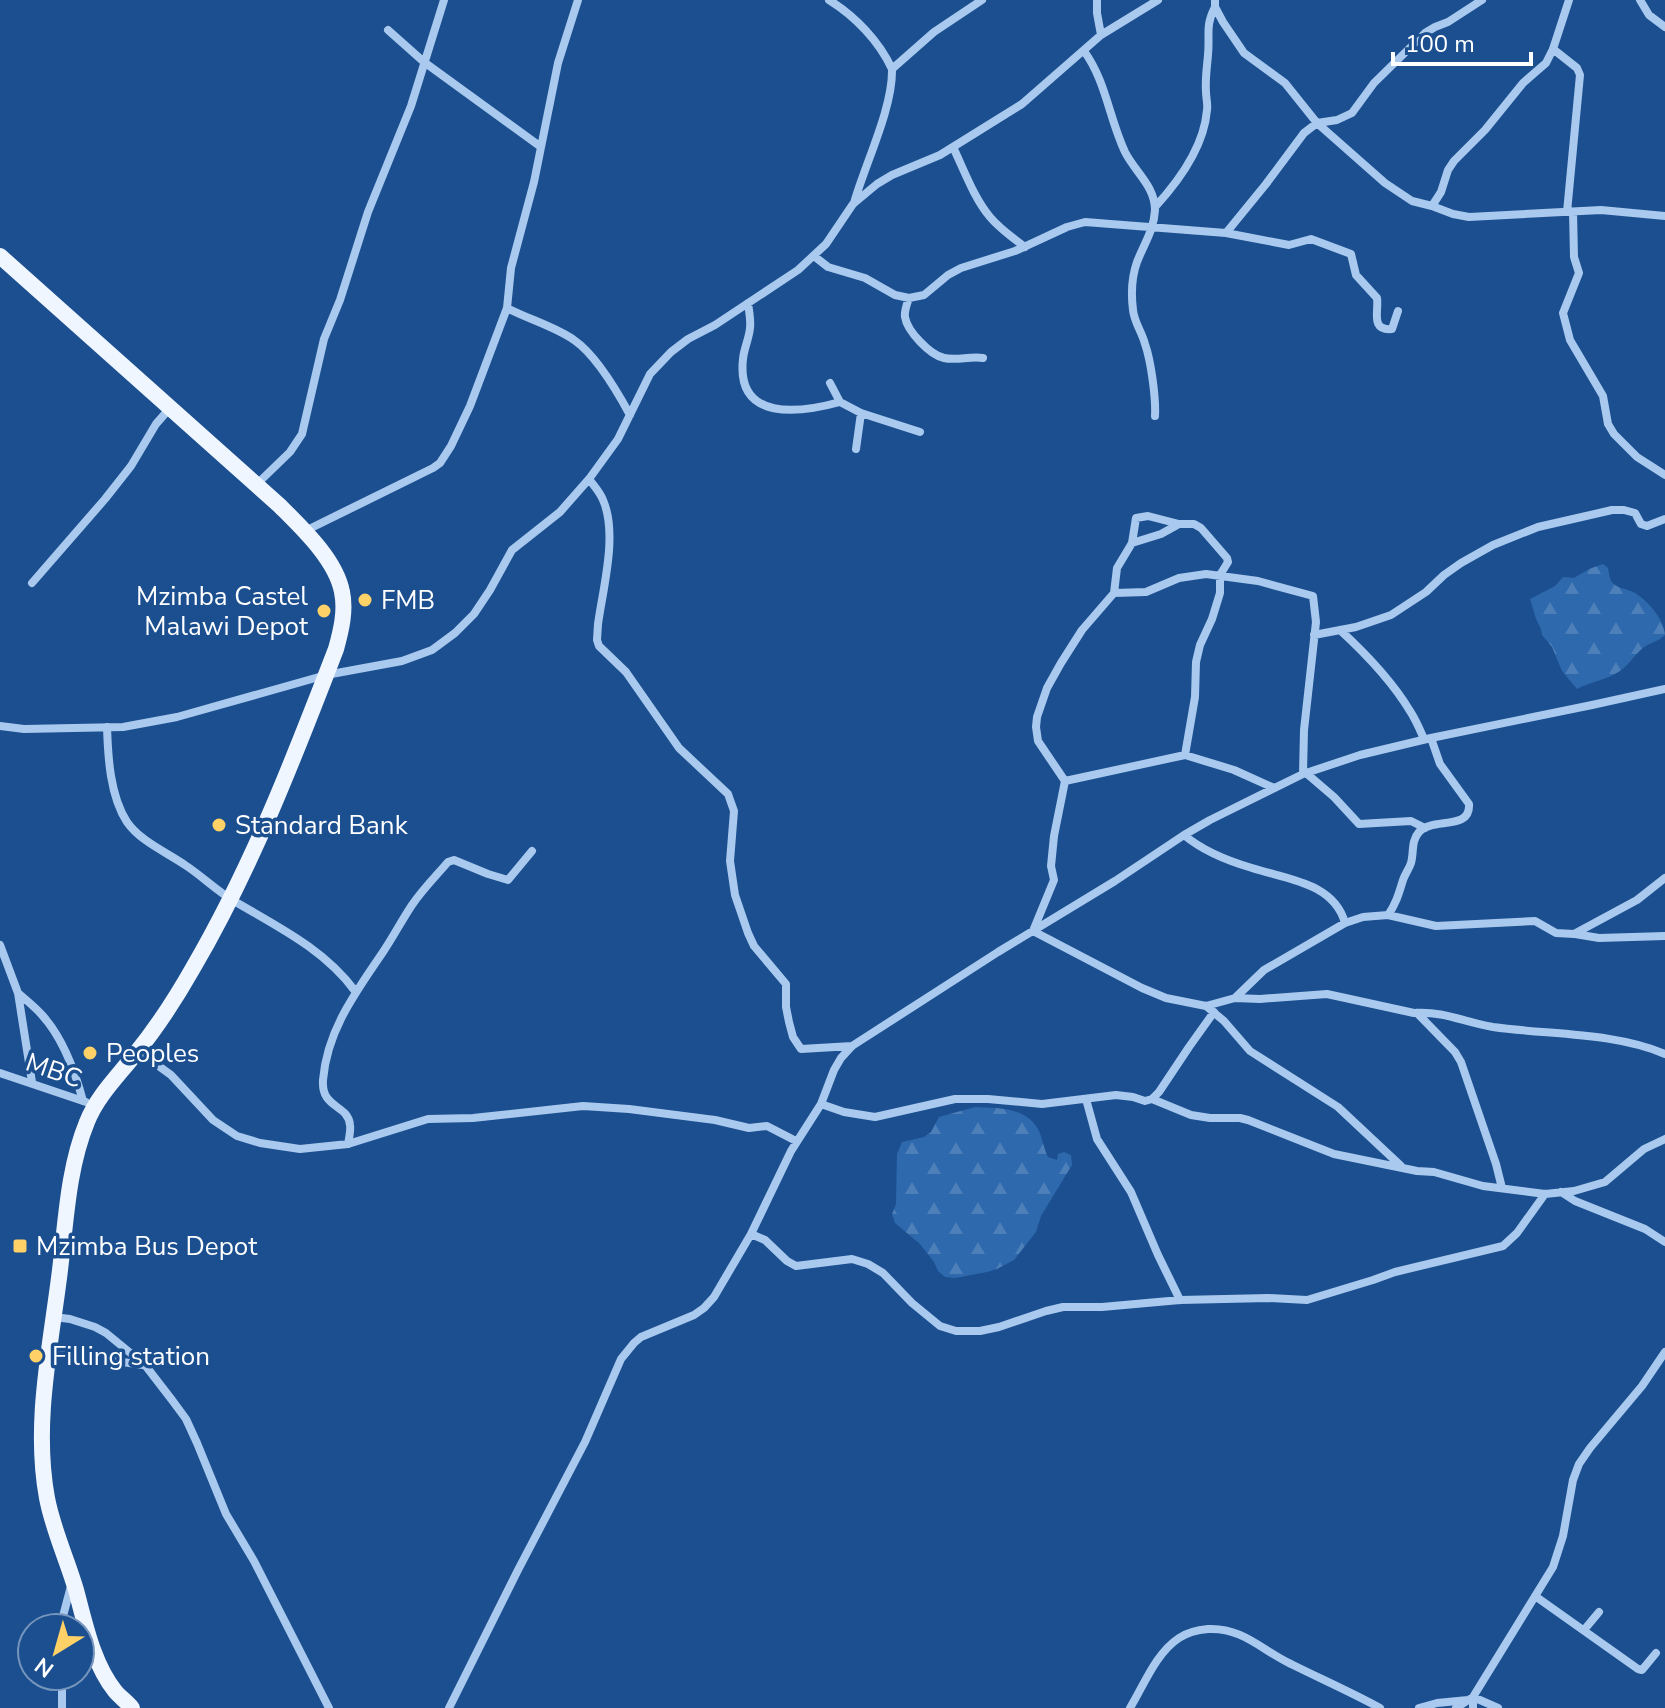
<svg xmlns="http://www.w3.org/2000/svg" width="1665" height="1708" font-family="'Nunito Sans',sans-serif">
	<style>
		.forest { fill: url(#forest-firs) }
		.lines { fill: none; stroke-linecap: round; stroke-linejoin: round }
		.street { stroke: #a9c9ee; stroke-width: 8 }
		.primary { stroke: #f0f6ff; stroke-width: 16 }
		.poi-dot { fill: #ffd166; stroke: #1b4f8f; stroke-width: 3 }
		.labels { text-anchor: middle; stroke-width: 7; stroke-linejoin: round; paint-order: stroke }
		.poi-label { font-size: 26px; fill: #fff; stroke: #1b4f8f; text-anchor: start }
		.street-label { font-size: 26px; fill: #fff; stroke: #1b4f8f }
	</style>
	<defs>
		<pattern id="forest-firs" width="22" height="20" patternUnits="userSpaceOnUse" patternTransform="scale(2)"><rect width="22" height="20" fill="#2e69ad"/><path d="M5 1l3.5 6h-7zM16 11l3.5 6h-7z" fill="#4d80b9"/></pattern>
	</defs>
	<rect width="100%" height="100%" fill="#1b4f8f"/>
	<path class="forest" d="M1603 564 1608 568C1609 572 1609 577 1611 581 1616 589 1627 588 1635 593 1648 601 1664 619 1665 635 1655 644 1652 641 1643 648 1634 655 1629 665 1620 671 1607 680 1590 682 1577 689L1562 671 1552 647 1542 635 1541 629 1536 619 1530 599 1555 586 1563 577 1574 578 1589 569Z
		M975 1107C996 1108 1023 1107 1036 1126 1042 1134 1043 1147 1048 1157L1057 1160 1058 1154 1064 1152 1071 1155 1072 1165 1041 1216 1036 1232 1014 1260 997 1269 987 1272 955 1278 945 1277 938 1271 934 1262 920 1244 895 1223 892 1214 896 1204 897 1154 902 1142 924 1137 931 1132 939 1117Z"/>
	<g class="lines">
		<path class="street" d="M829 0C855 16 879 41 892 69
			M1097 0V13L1101 35
			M1215 0V7L1223 22 1244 53 1285 83 1317 123 1385 183 1412 201 1432 206 1453 214 1469 217 1601 210 1665 216
			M1640 0 1649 15 1665 27
			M388 30 424 62 541 147
			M1553 49 1577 68 1580 75 1567 212
			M1084 51C1106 81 1109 118 1125 152 1135 172 1155 186 1155 210 1154 230 1144 244 1137 262 1132 276 1131 294 1133 310 1134 322 1142 332 1145 344 1151 361 1156 398 1155 416
			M953 147C964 170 974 198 990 217 1000 229 1013 238 1025 247
			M854 203C865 164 893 108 892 69L934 32 982 0
			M1432 206 1441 192 1448 170 1454 161 1485 130 1523 83 1546 63 1553 49 1569 0
			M1155 207C1179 181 1204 147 1207 110 1208 104 1206 98 1206 92 1205 79 1207 67 1208 55 1210 34 1205 26 1215 7
			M1573 212 1574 257 1579 273 1563 313 1570 340 1603 396 1608 424 1614 434 1637 457 1665 475
			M1226 233 1266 184 1304 133 1317 123 1337 120 1352 113 1374 83 1425 33 1435 27 1448 22 1482 0
			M814 256 828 267 865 278 895 295 909 298 924 295 948 275 961 268 1015 251 1067 227 1085 222 1226 233 1289 245 1311 239 1351 254 1356 275 1377 298C1379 311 1370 331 1392 329L1398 311
			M909 298C907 304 904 311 905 317 907 331 930 355 944 358 956 361 970 356 983 358
			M748 303C749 311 751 320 750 328 749 339 744 348 743 359 736 422 800 413 840 402L861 413 856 449
			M507 308C528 319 556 327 574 340 596 355 617 391 630 415
			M830 383 840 402
			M861 413 920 432
			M589 479C594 486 600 492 603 500 618 534 603 588 598 624L597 640 599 646 626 672 679 748 728 794 734 811 730 861 735 895 748 933 754 946 786 984V1007L789 1022 793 1037 801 1049 852 1046
			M257 484 290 452 302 434 324 339 340 300 368 212 411 106 444 0
			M305 531 433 468 440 463 451 446 470 406 507 308 511 268 534 182 558 63 578 0
			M1132 543 1161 534 1179 524H1194L1201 528 1227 558 1228 562 1220 575V593L1212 619 1200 645 1196 662 1195 697 1185 755
			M32 583 105 499 131 466 156 424 170 408
			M1114 593 1146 592 1179 578 1206 574 1258 581 1313 596 1316 622 1304 730 1303 774
			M1340 630C1365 653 1392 681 1410 711 1416 720 1420 730 1424 739
			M1314 635 1356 627 1391 615 1426 592 1444 575 1461 563 1493 545 1538 527 1612 510H1624L1635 513 1641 524 1647 526 1665 519
			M0 726 24 729 123 727 177 717 326 675 402 661 432 650 455 633 474 614 490 590 512 550 560 512 589 479 618 439 650 374 671 352 688 339 715 325 798 270 826 244 853 204 877 184 892 175 940 155 1022 104 1101 35 1158 0
			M107 727C108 757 110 796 127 822 140 841 166 852 185 865 202 876 217 891 234 901 278 927 324 949 355 991
			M1306 773 1334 797 1359 824 1411 821 1425 828
			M1065 781 1038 741 1036 727 1037 717 1047 688 1061 663 1082 630 1114 593 1117 568 1132 543 1136 518 1148 516 1179 524
			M1274 788 1234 770 1185 755 1065 781 1054 836 1051 866 1054 880 1033 931 1142 988 1166 998 1206 1006 1235 998 1260 999 1327 994 1414 1013C1445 1011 1463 1022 1493 1027 1549 1035 1613 1032 1665 1054
			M1184 835C1203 851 1228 861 1252 868 1285 879 1334 882 1345 923
			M1388 915 1436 926 1535 921 1556 933 1574 934 1637 900 1665 878
			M1575 934 1599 938 1665 936
			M0 945 18 993 32 1082
			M18 993C26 1000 35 1007 42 1015 63 1038 75 1071 83 1101
			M1235 998 1264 970 1345 923 1363 917 1388 915C1396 904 1399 893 1403 880 1405 874 1409 869 1411 863 1414 852 1411 841 1419 832 1432 817 1471 831 1469 804L1440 764 1431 738
			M1206 1006 1224 1021 1250 1051 1338 1107 1401 1166
			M1417 1013 1455 1052 1461 1062 1496 1164 1502 1188
			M138 1051 171 1075 213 1120 237 1136 260 1143 300 1149 348 1144 428 1119 473 1118 583 1106 629 1109 715 1120 749 1128 767 1126 796 1141
			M0 1073 86 1102
			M1086 1099 1097 1139 1131 1192 1158 1255 1180 1300
			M1152 1099 1159 1092 1189 1047 1214 1012
			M821 1104 844 1112 875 1117 955 1099H988L1042 1104 1116 1095 1133 1097 1145 1101 1152 1099 1191 1115 1210 1118H1240L1248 1120 1334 1154 1417 1171 1434 1172 1483 1186 1545 1194 1574 1191 1605 1182 1644 1149 1665 1139
			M348 1144C349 1138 351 1130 350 1125 348 1104 321 1109 323 1080 327 1030 356 992 383 952 393 937 402 920 412 905 423 889 436 876 448 862L454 860 488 874 508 880 532 851
			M1561 1192 1575 1201 1645 1229 1665 1242
			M751 1234 765 1240 787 1261 796 1266 852 1259 868 1264 883 1273 912 1303 940 1326 956 1331H980L999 1327 1046 1311 1063 1307H1102L1180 1300 1268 1298 1307 1300 1373 1280 1395 1272 1503 1246 1517 1233 1545 1194
			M54 1317 70 1319 95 1327 106 1333 145 1365 172 1400 186 1419 197 1443 226 1514 254 1561 329 1708
			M50 1347 82 1356 143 1365
			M1535 1596 1638 1669 1642 1670 1656 1653
			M62 1628V1620L71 1586
			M1584 1630 1599 1612
			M62 1676V1708
			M449 1708 518 1570 585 1442 621 1359 634 1343 641 1337 694 1315 704 1308 714 1297 751 1234 791 1151 821 1104 834 1070 841 1058 852 1046 998 952 1115 881 1184 835 1210 820 1303 774 1360 755 1431 738 1592 705 1665 689
			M1130 1708C1144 1685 1156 1653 1179 1638 1188 1632 1197 1630 1208 1629 1242 1627 1263 1651 1291 1664 1321 1679 1351 1692 1380 1708
			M1419 1708 1437 1703 1468 1700
			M1456 1708 1473 1697 1498 1708
			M1473 1708V1697L1553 1567 1563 1536 1573 1480 1579 1464 1590 1448 1642 1386 1665 1352"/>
		<path class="primary" d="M0 256 280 506C303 529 336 560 342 592 346 611 341 631 336 649 294 758 252 867 193 968 176 998 158 1026 136 1053 119 1075 97 1096 87 1122 68 1168 66 1221 60 1270 51 1345 33 1423 47 1498 53 1530 67 1559 76 1590 85 1623 93 1664 115 1691 120 1697 127 1702 132 1708"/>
	</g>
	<g class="poi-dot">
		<circle cx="365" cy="600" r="8"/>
		<circle cx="324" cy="611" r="8"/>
		<circle cx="219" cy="825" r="8"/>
		<circle cx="90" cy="1053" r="8"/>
		<rect x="12" y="1238" width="16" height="16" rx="4"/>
		<circle cx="36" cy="1356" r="8"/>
	</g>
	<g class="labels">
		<g class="poi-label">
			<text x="308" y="605" text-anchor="end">Mzimba Castel<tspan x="308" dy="30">Malawi Depot</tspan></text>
			<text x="381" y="609">FMB</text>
			<text x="235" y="834">Standard Bank</text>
			<text x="106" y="1062">Peoples</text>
			<text x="36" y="1255">Mzimba Bus Depot</text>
			<text x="52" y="1365">Filling station</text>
		</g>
		<g class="street-label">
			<text transform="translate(54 1070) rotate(19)" y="9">MBC</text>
		</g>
	</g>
	<g transform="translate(56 1652) rotate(217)"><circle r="38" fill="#1b4f8f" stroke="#7695bc" stroke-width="2"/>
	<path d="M0-6L14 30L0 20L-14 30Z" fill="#ffd166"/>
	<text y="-12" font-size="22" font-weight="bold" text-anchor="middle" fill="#ffffff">N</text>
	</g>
	<path d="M1393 52v12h138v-12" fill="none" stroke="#ffffff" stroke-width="4"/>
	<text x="1405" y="52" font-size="24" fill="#ffffff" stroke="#1b4f8f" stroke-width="6" paint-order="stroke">100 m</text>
</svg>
